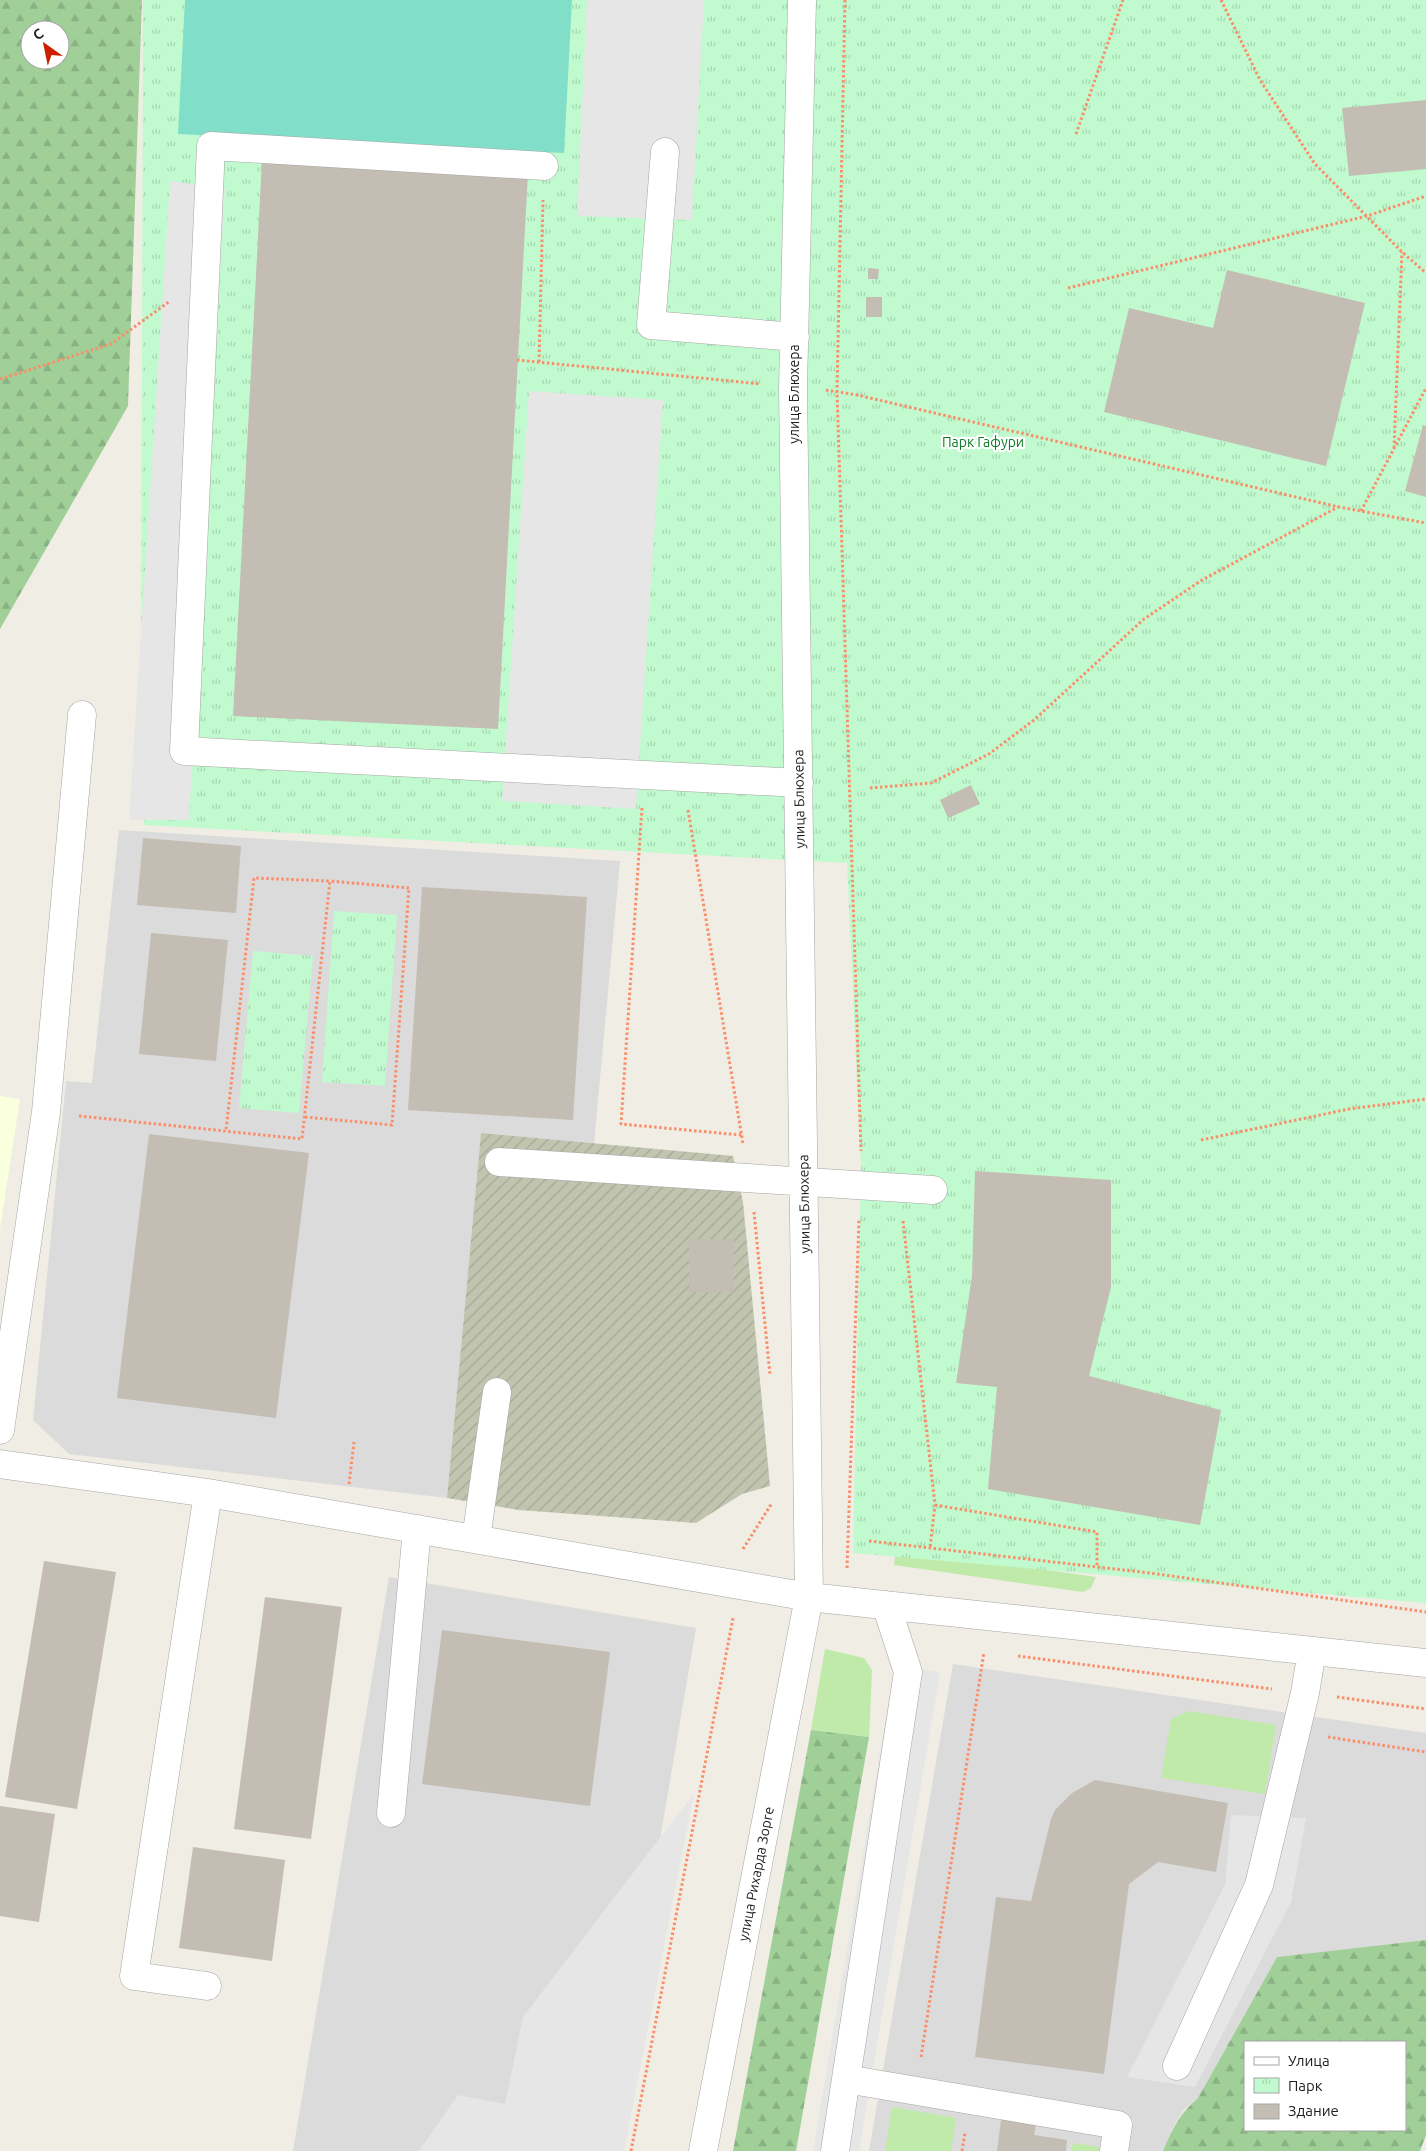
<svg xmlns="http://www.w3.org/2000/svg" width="1426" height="2151" font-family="Ubuntu,sans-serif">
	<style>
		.residential { fill: #dcdbdb }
		.education { fill: #faffdd }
		.construction { fill: url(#construction-furrows) }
		.grass { fill: #bfeaa9 }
		.forest { fill: url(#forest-firs); fill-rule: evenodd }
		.park { fill: url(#park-tufts) }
		.pitch { fill: #81dfc9 }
		.parking { fill: #e6e6e6 }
		.building { fill: #c4bdb3 }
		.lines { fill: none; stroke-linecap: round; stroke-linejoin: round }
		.minor-casing { stroke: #a5a5a5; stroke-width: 29 }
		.path { stroke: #fa8e6a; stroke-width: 3; stroke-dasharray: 2.5 2.5; stroke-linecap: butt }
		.minor { stroke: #fff; stroke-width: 28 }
		.labels { text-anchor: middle; stroke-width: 4.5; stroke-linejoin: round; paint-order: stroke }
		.street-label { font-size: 14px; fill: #1e1e1e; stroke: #fff }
		.park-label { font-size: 14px; fill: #0b7d26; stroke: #fff }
	</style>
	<defs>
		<pattern id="construction-furrows" width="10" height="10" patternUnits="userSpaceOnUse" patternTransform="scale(1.25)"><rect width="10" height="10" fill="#c1c4af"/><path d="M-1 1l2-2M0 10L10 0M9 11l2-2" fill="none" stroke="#a5a896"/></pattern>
		<pattern id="forest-firs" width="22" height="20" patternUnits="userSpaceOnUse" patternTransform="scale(1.25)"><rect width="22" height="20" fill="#a0cf98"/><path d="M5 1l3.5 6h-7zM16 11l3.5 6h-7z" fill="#89b183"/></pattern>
		<pattern id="park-tufts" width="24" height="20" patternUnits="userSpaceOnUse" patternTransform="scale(1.25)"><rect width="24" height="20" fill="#c1face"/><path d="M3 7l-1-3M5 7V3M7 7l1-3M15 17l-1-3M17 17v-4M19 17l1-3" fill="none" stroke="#a5d6b0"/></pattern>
	</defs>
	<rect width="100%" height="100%" fill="#efede4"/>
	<path class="residential" d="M119 830 620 861 594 1144 481 1134 447 1498 69 1454 33 1420 66 1081 92 1083Z
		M389 1577 696 1628 607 2151H293Z
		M953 1664 1426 1733V1940L1277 1957 1198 2098 1184 2109 1172 2129 1163 2151H869Z"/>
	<path class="education" d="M0 1096 20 1099 0 1229Z"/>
	<path class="construction" d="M481 1133 733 1156 743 1202 770 1486 742 1494 696 1523 519 1510 447 1498Z"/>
	<path class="grass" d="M896 1549 1096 1577 1091 1588 1083 1592 894 1565Z
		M825 1649 864 1658 872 1670 869 1737 811 1730Z
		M1189 1711 1276 1725 1265 1794 1161 1778 1171 1719Z
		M892 2107 956 2118 951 2151H885Z
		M1073 2143 1106 2148V2151H1071Z"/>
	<path class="forest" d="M0 0H142L128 406 0 629ZM30 30H60V60H30Z
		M811 1730 869 1737 796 2151H733Z
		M1426 1940V2135L1420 2151H1163C1172 2129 1180 2113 1198 2098L1277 1957ZM1245 2042H1405V2130H1245Z"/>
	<path class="park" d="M143 0H1426V1603L853 1553 861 1166 847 863 144 825 141 732Z
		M334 911 397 915 385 1086 322 1082Z
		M253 951 313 956 299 1113 239 1108Z"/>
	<path class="pitch" d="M185 0H572L564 153 178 134Z"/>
	<path class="parking" d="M587 0H704L692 220 577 216Z
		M170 181 225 188 189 820H129Z
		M529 391 663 400 636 809 502 801Z
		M895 1665 940 1672 859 2151H813Z
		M694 1793 624 2151H419L458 2095 505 2104 523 2017Z
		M1231 1815 1306 1818 1291 1902 1195 2087 1127 2077 1225 1885Z"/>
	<path class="building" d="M1426 100V169L1349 176 1342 108Z
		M262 160 528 173 498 729 233 716Z
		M868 268 879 269 878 279H868Z
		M1227 270 1365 303 1326 466 1104 412 1129 308 1213 328Z
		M866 297H882V317H866Z
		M1423 425 1426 426V497L1405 491Z
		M971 785 980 804 948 818 940 800Z
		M143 838 241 846 236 913 137 905Z
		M422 887 587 897 573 1120 408 1110Z
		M151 933 228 940 216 1061 139 1054Z
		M149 1134 309 1153 276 1418 117 1398Z
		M975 1171 1111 1180V1287L1089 1376 1221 1410 1200 1525 988 1489 997 1387 956 1383 972 1276Z
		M689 1239H734L733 1292H689Z
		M44 1561 116 1572 77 1809 5 1797Z
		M265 1597 342 1607 311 1839 234 1829Z
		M442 1630 610 1652 590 1806 422 1784Z
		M1095 1780 1228 1803 1216 1872 1158 1862 1129 1884 1104 2074 975 2057 996 1897 1031 1901 1051 1819 1055 1810 1072 1793Z
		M0 1806 55 1814 39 1922 0 1916Z
		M193 1847 285 1860 272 1961 179 1948Z
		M1002 2113 1037 2119 1034 2135 1067 2140 1066 2151H997Z"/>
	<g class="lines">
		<defs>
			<path id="minor" d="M665 152 651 325 795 337
				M544 166 211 146 184 751 799 783
				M499 1162 933 1190
				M0 1430 46 1112 82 715
				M0 1464 208 1493 809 1597 1426 1663
				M476 1539 497 1392
				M391 1813 417 1529
				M207 1986 134 1976 208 1493
				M1177 2066 1259 1885 1305 1693 1312 1651
				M846 2079 1118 2125 1114 2151
				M703 2151 809 1597 793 388 802 0
				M835 2151 908 1672 886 1605"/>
		</defs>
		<use href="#minor" class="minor-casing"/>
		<path class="path" d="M845 0 837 391 861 1151
			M1221 0 1260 80 1315 164 1402 252 1426 273
			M1076 134 1123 0
			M1068 288 1367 216 1426 196
			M517 360 761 384
			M539 362 543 200
			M0 379 111 344 170 301
			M826 390 857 395 1339 507 1426 523
			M1394 448 1402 252
			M1361 511 1426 388
			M870 788 931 783 989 754 1034 720 1144 619 1202 580 1338 507
			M642 808 621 1124 741 1135
			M688 810 743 1144
			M79 1116 302 1139 330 881 254 878 226 1131
			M305 1117 392 1125 409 888 330 881
			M1201 1140 1349 1109 1426 1099
			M754 1212 770 1375
			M903 1221 935 1505 930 1548
			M349 1484 354 1442
			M935 1505 1097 1532V1567
			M869 1541 1150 1573 1426 1612
			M743 1549 772 1503
			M847 1568 859 1219
			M1018 1656 1272 1689
			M1337 1697 1426 1709
			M1328 1737 1426 1752
			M921 2057 984 1652
			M631 2151 733 1618
			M962 2151 965 2133"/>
		<use href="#minor" class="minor"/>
	</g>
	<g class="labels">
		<g class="street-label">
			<text transform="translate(794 394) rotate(-90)" y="5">улица Блюхера</text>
			<text transform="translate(799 799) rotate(-91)" y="5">улица Блюхера</text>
			<text transform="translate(804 1204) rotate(-91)" y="5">улица Блюхера</text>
			<text transform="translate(756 1874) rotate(-79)" y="5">улица Рихарда Зорге</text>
		</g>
		<g class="park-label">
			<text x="983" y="447">Парк Гафури</text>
		</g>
	</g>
	<rect x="1244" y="2041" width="162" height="90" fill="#ffffff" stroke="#a5a5a5"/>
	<rect x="1254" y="2057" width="25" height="8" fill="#ffffff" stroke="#a5a5a5"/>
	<text x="1288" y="2066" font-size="15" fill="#1e1e1e">Улица</text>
	<rect x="1254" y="2078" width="25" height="15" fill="url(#park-tufts)" stroke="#a5a5a5"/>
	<text x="1288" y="2091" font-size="15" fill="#1e1e1e">Парк</text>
	<rect x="1254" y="2104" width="25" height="15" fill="#c4bdb3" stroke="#a5a5a5"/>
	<text x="1288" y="2116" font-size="15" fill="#1e1e1e">Здание</text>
	<g transform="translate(45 45) rotate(327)"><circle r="24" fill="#ffffff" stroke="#a5a5a5"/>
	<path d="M0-4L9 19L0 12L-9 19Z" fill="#cc1e00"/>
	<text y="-8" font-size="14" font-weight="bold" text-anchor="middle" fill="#1e1e1e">С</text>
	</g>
</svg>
